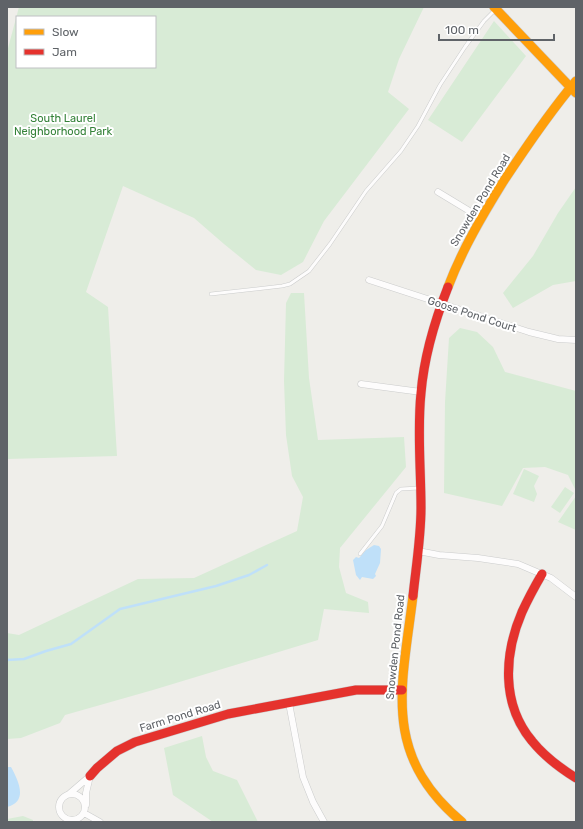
<svg xmlns="http://www.w3.org/2000/svg" width="583" height="829" font-family="Rubik,sans-serif">
	<style>
		.green { fill: #d8ebd6; fill-rule: evenodd }
		.water { fill: #bfe0f9 }
		.lines { fill: none; stroke-linecap: round; stroke-linejoin: round }
		.stream { stroke: #bfe0f9; stroke-width: 2.5 }
		.lane-casing { stroke: #cbcccc; stroke-width: 4 }
		.street-casing { stroke: #cbcccc; stroke-width: 7 }
		.slow-casing { stroke: #cacacb; stroke-width: 10 }
		.jam-casing { stroke: #cacacb; stroke-width: 10 }
		.lane { stroke: #fdfcfc; stroke-width: 3 }
		.street { stroke: #fdfcfc; stroke-width: 6 }
		.slow { stroke: #ff9f0a; stroke-width: 9 }
		.jam { stroke: #e5322d; stroke-width: 9 }
		.labels { text-anchor: middle; stroke-width: 4; stroke-linejoin: round; paint-order: stroke }
		.park-label { font-size: 11px; fill: #348238; stroke: #fff }
		.street-label { font-size: 11px; fill: #5f6368; stroke: #fff }
	</style>
	<rect width="100%" height="100%" fill="#efeeea"/>
	<path class="green" d="M19 7H424L399 59 388 92 409 109 324 221 303 262 281 275 256 270 224 244 194 218 123 186 86 292 108 307 117 456 7 459V52ZM17 17H155V67H17Z
		M494 21 526 56 462 142 428 120Z
		M576 187V281L553 285 513 308 503 293 533 256 558 213Z
		M291 293H304L309 378 318 440 404 437 406 467 340 548 339 567 346 593 368 602 369 613 324 609 318 640 153 690 65 715 60 723 21 738 7 739V633L19 635 138 579 194 578 297 531 303 497 292 476 286 435 284 381 286 303Z
		M460 328 477 332 493 347 505 372 576 391V491L568 475 545 467 523 468 502 506 444 493 445 402 449 338Z
		M524 469 539 476 534 486 537 494 534 502 513 494Z
		M565 487 574 493 560 513 551 507Z
		M576 496V530L558 522Z
		M202 736 206 757 213 771 237 780 258 822H213L173 795 164 748Z
		M23 816 33 820V822H7V819Z"/>
	<path class="water" d="M374 545 379 546 381 549 380 563 375 574 376 576 373 579 362 577 360 580 356 575 353 560 356 557 359 558 366 550Z
		M7 767H11C18 780 29 801 7 807Z"/>
	<g class="lines">
		<path class="stream" d="M7 660 24 659 46 651 71 644 120 609 216 586 249 575 267 565"/>
		<defs>
			<path id="lane" d="M211 294 282 286 290 284 309 271 330 244 366 191 401 151 418 126 440 85 465 47 484 21 495 10
				M360 554 382 526 396 493 401 489 419 488"/>
			<path id="street" d="M438 192 481 218
				M369 280 529 332 558 339 576 340
				M361 384 421 392
				M418 551 439 555 478 558 518 564 551 578 576 597
				M289 703 303 777 313 802 324 822
				M69 794 90 776 86 793V805
				M59 807a13 13 0 1 1 26 0a13 13 0 1 1-26 0Z
				M84 813 100 822"/>
			<path id="slow" d="M494 7 576 93
				M448 287C462 250 482 216 503 182 526 147 549 113 576 81
				M413 596C402 686 381 755 462 822"/>
			<path id="jam" d="M542 574C535 586 528 599 522 612 504 654 501 704 532 741 544 756 560 768 576 778
				M413 596C416 567 421 537 421 508 421 469 417 431 421 393 424 357 435 320 448 287
				M90 776 97 768 117 751 135 742 228 714 356 690H402"/>
		</defs>
		<use href="#lane" class="lane-casing"/>
		<use href="#street" class="street-casing"/>
		<use href="#slow" class="slow-casing"/>
		<use href="#jam" class="jam-casing"/>
		<use href="#lane" class="lane"/>
		<use href="#street" class="street"/>
		<use href="#slow" class="slow"/>
		<use href="#jam" class="jam"/>
	</g>
	<g class="labels">
		<g class="park-label">
			<text x="63" y="122">South Laurel<tspan x="63" dy="13">Neighborhood Park</tspan></text>
		</g>
		<g class="street-label">
			<text transform="translate(480 200) rotate(-59)" y="4">Snowden Pond Road</text>
			<text transform="translate(472 314) rotate(18)" y="4">Goose Pond Court</text>
			<text transform="translate(395 647) rotate(-84)" y="4">Snowden Pond Road</text>
			<text transform="translate(180 716) rotate(-17)" y="4">Farm Pond Road</text>
		</g>
	</g>
	<rect width="583" height="829" fill="none" stroke="#5f6368" stroke-width="16"/>
	<rect x="16" y="16" width="140" height="52" fill="#ffffff" stroke="#bfc1c3"/>
	<rect x="24" y="29" width="20" height="6" fill="#ff9f0a" stroke="#bfc1c3"/>
	<text x="52" y="36" font-size="12" fill="#5f6368">Slow</text>
	<rect x="24" y="49" width="20" height="6" fill="#e5322d" stroke="#bfc1c3"/>
	<text x="52" y="56" font-size="12" fill="#5f6368">Jam</text>
	<path d="M439 34v6h115v-6" fill="none" stroke="#5f6368" stroke-width="2"/>
	<text x="445" y="34" font-size="12" fill="#5f6368" stroke="#ffffff" stroke-width="3" paint-order="stroke">100 m</text>
</svg>
